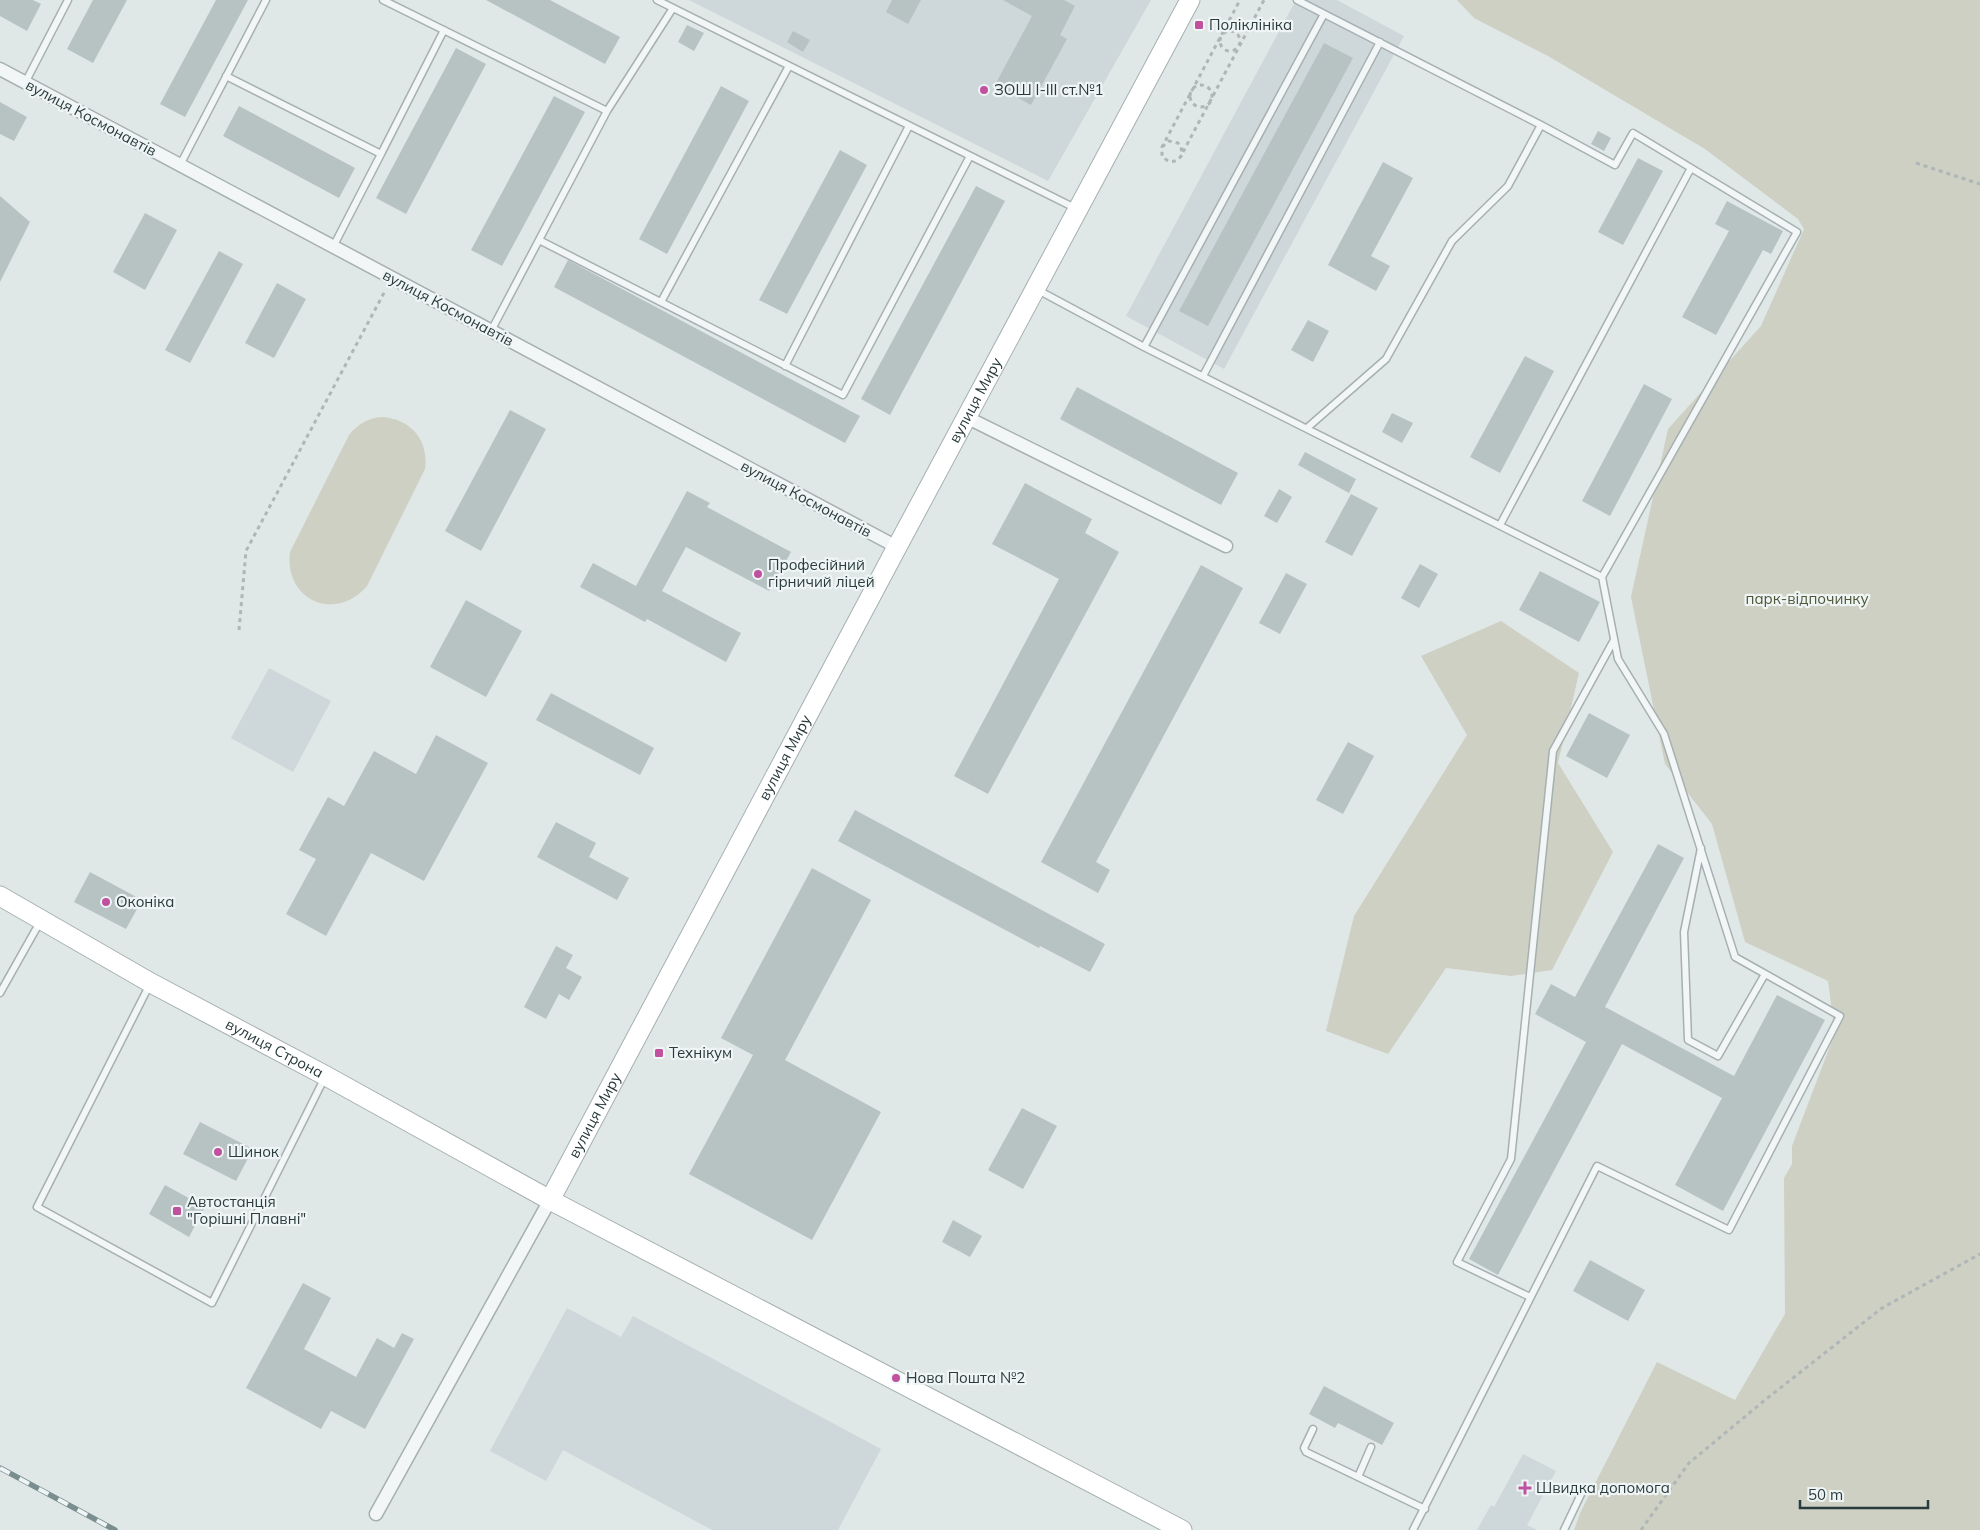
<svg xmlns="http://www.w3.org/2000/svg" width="1980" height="1530" font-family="Mulish,sans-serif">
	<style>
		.built { fill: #ced7d9 }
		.green { fill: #cdd0c2 }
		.building { fill: #b7c3c3 }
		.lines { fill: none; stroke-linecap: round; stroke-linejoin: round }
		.lane-casing { stroke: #a6b0b1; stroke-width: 9 }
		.street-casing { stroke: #a6b0b1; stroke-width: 15 }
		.secondary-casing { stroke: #a6b0b1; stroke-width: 21 }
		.path { stroke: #aeb6b7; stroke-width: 3; stroke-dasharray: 4 4; stroke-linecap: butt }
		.lane { stroke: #f2f6f6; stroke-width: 6 }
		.street { stroke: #f2f6f6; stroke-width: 12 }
		.secondary { stroke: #fff; stroke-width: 19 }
		.rail-casing { stroke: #7b8e8f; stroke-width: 5.5 }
		.rail { stroke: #eff5f5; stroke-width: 4; stroke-dasharray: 11; stroke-linecap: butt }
		.poi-dot { fill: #c0519f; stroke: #eff5f5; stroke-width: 2 }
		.labels { text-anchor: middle; stroke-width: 4.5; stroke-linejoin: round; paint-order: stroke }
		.poi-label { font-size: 15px; fill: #2a3b3d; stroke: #eff5f5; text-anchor: start }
		.street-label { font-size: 15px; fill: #2a3b3d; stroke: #eff5f5 }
		.park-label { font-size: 15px; fill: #4f5739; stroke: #eff5f5 }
	</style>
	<rect width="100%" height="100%" fill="#e0e7e7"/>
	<path class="built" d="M689 0H1151L1048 181Z
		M1296 0H1337L1404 36 1224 369 1126 316Z
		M269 668 331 701 293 772 231 738Z
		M567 1308 621 1337 633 1316 881 1449 838 1530H712L563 1450 546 1481 490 1451Z
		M1523 1454 1556 1471 1527 1525 1537 1530H1477L1491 1505 1494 1507Z"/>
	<path class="green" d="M1457 0H1980V1530H1574L1581 1511 1657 1362 1735 1400 1785 1314 1784 1178 1792 1164V1146L1835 1033 1828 981 1745 942 1712 824 1665 764 1631 597 1668 429 1761 326 1804 229 1798 219 1705 149 1548 56 1474 18Z
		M382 417C411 419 429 440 425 469L367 586C335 623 284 600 290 552L349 435C358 424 368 418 382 417Z
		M1501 621 1579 673 1558 763 1613 852 1552 970 1511 976 1446 968 1388 1054 1326 1031 1354 916 1467 735 1421 656Z"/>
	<path class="building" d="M0 0H33L41 4 27 31 0 16Z
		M93 0H127L93 63 67 49Z
		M216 0H248L185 117 160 104Z
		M486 0H550L620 37 605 64Z
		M892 0H921L908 24 886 12Z
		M1003 0H1064L1075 6 1060 35 1067 39 1031 105 995 85 1032 16Z
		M687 25 704 33 694 51 678 42Z
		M793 31 810 40 803 52 787 42Z
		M1324 43 1353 58 1208 326 1179 311Z
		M456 48 486 64 406 214 376 198Z
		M721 86 749 101 667 254 639 239Z
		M554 96 585 112 502 266 471 250Z
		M0 102 27 117 14 141 0 134Z
		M239 106 355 168 339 198 223 136Z
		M1598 131 1611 138 1604 151 1591 144Z
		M840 150 867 165 787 314 759 300Z
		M1638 158 1663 171 1623 245 1598 232Z
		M1383 162 1413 178 1371 256 1390 266 1376 291 1328 265Z
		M976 186 1005 201 890 415 861 399Z
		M0 196 30 222 0 282Z
		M1727 201 1783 231 1771 254 1763 250 1716 335 1682 317 1729 231 1715 224Z
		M145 213 177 230 145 290 113 272Z
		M219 251 243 264 190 363 165 350Z
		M568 260 860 416 845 443 554 287Z
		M277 283 306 299 274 358 245 343Z
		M1308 320 1329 331 1313 362 1291 350Z
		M1525 356 1554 371 1500 473 1470 457Z
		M1644 384 1672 399 1610 516 1582 501Z
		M1077 387 1238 473 1221 505 1060 419Z
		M510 410 546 429 481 551 445 531Z
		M1392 413 1413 423 1402 443 1382 432Z
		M1305 452 1356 479 1349 493 1298 465Z
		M1025 483 1092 519 1085 533 1119 552 988 794 954 776 1059 579 992 544Z
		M1279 489 1292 497 1277 523 1264 516Z
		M687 491 710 503 707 507 791 552 769 591 686 547 662 591 741 633 726 662 647 619 645 622 580 587 593 563 636 586Z
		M1351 494 1378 508 1352 556 1325 542Z
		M1420 564 1438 574 1419 608 1401 598Z
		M1201 565 1243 588 1096 862 1110 870 1098 893 1041 862Z
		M1540 571 1600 602 1579 642 1519 610Z
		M1286 573 1307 584 1280 634 1259 623Z
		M466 600 522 631 486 697 430 667Z
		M551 693 654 748 640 775 536 720Z
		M1589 713 1630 735 1607 778 1566 756Z
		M436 735 488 763 424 881 371 853 326 936 286 914 316 859 299 850 328 797 344 806 374 751 416 774Z
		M1348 742 1374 756 1343 814 1316 800Z
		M855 810 1105 944 1090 972 1040 946 1039 948 838 841Z
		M556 822 596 843 589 857 629 878 617 900 537 857Z
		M1658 844 1684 858 1605 1007 1734 1076 1777 995 1825 1020 1723 1211 1675 1185 1722 1098 1622 1044 1498 1275 1469 1259 1586 1042 1535 1014 1551 984 1575 997Z
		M812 868 871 900 785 1060 881 1112 812 1240 689 1174 753 1055 721 1038Z
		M90 872 142 900 126 929 74 902Z
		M556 946 573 955 566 968 582 977 569 1000 559 994 546 1019 524 1007Z
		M1022 1108 1057 1126 1023 1189 988 1170Z
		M200 1122 253 1149 236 1181 183 1154Z
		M165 1185 205 1207 189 1237 149 1214Z
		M953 1220 982 1236 970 1257 942 1242Z
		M1590 1260 1645 1290 1628 1321 1573 1291Z
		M303 1283 331 1298 304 1349 356 1377 377 1338 394 1348 402 1333 414 1339 365 1429 331 1411 321 1429 246 1388Z
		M1324 1386 1394 1423 1382 1445 1338 1423 1335 1428 1309 1414Z"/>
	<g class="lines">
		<defs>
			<path id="lane" d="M383 0 607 111 491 331
				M657 0 1077 209
				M1297 0 1541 125 1508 186 1452 241 1386 359 1307 428
				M226 76 381 154 333 247
				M25 83 68 0
				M607 111 673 8
				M381 154 444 30
				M180 165 266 0
				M539 240 843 395 970 156
				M1036 289 1144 347 1602 577
				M661 302 789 66
				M1144 347 1324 14
				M785 366 909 126
				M1203 376 1380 42
				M1500 525 1691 168
				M1701 848 1684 932 1688 1040 1718 1056 1765 974
				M150 984 37 1207 212 1303 325 1077
				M0 993 40 922
				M1530 1297 1457 1262 1511 1159 1553 751 1614 640
				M1313 1429 1304 1448 1306 1452 1425 1509
				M1358 1477 1371 1447
				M1413 1530 1597 1166 1729 1230 1840 1016 1735 957 1664 734 1618 659 1602 577 1797 232 1633 133 1615 165 1541 125
				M1564 1530 1584 1488"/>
			<path id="street" d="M0 69 897 547
				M966 417 1226 546
				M376 1514 550 1200"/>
			<g id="secondary">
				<path id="s1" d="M0 896 151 983 326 1076 550 1200 1182 1530"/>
				<path id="s2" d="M550 1200 897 547 1190 0"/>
			</g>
		</defs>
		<use href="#lane" class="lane-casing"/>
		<use href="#street" class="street-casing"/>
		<use href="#secondary" class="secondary-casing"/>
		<path class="path" d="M1220 41a10 10 0 1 1 20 0a10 10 0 1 1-20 0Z
			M1190 96a11 11 0 1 1 22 0a11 11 0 1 1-22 0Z
			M1162 147 1169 141 1178 143 1181 146 1182 155C1176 163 1169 164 1162 156V147L1240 0
			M1183 152 1264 0
			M1916 163 1980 184
			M239 630 246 551 385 291
			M1641 1530 1689 1463 1765 1400 1882 1308 1980 1254"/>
		<use href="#lane" class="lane"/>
		<use href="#street" class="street"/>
		<use href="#secondary" class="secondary"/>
		<defs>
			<path id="rail" d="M0 1468 115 1530"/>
		</defs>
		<use href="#rail" class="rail-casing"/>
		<use href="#rail" class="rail"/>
	</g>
	<g class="poi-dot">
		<rect x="1194" y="20" width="10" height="10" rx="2.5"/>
		<circle cx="984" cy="90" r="5"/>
		<circle cx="758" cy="574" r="5"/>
		<circle cx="106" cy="902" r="5"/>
		<rect x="654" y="1048" width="10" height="10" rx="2.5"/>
		<circle cx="218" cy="1152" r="5"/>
		<rect x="172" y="1206" width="10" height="10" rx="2.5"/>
		<circle cx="896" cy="1378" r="5"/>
		<path d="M1522.5 1480.5h5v5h5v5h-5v5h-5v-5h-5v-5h5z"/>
	</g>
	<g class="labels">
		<g class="poi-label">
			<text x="1209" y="30">Поліклініка</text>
			<text x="994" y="95">ЗОШ I-III ст.№1</text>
			<text x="768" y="570">Професійний<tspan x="768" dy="17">гірничий ліцей</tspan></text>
			<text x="116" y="907">Оконіка</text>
			<text x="669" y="1058">Технікум</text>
			<text x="228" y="1157">Шинок</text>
			<text x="187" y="1207">Автостанція<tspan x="187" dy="17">"Горішні Плавні"</tspan></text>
			<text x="906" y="1383">Нова Пошта №2</text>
			<text x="1536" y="1493">Швидка допомога</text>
		</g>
		<g class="street-label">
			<text transform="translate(91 118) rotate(28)" y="5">вулиця Космонавтів</text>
			<text transform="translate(448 308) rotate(28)" y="5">вулиця Космонавтів</text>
			<text dy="5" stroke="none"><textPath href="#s2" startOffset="906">вулиця Миру</textPath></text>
			<text transform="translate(806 499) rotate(28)" y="5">вулиця Космонавтів</text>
			<text dy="5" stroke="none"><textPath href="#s2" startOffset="501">вулиця Миру</textPath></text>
			<text dy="5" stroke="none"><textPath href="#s1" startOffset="314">вулиця Строна</textPath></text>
			<text dy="5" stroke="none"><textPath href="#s2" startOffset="96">вулиця Миру</textPath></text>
		</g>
		<g class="park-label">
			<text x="1807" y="604">парк-відпочинку</text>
		</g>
	</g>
	<path d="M1800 1500v8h128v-8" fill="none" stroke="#2a3b3d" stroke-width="2.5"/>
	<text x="1808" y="1500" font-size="15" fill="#2a3b3d" stroke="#eff5f5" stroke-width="4" paint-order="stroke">50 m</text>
</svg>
